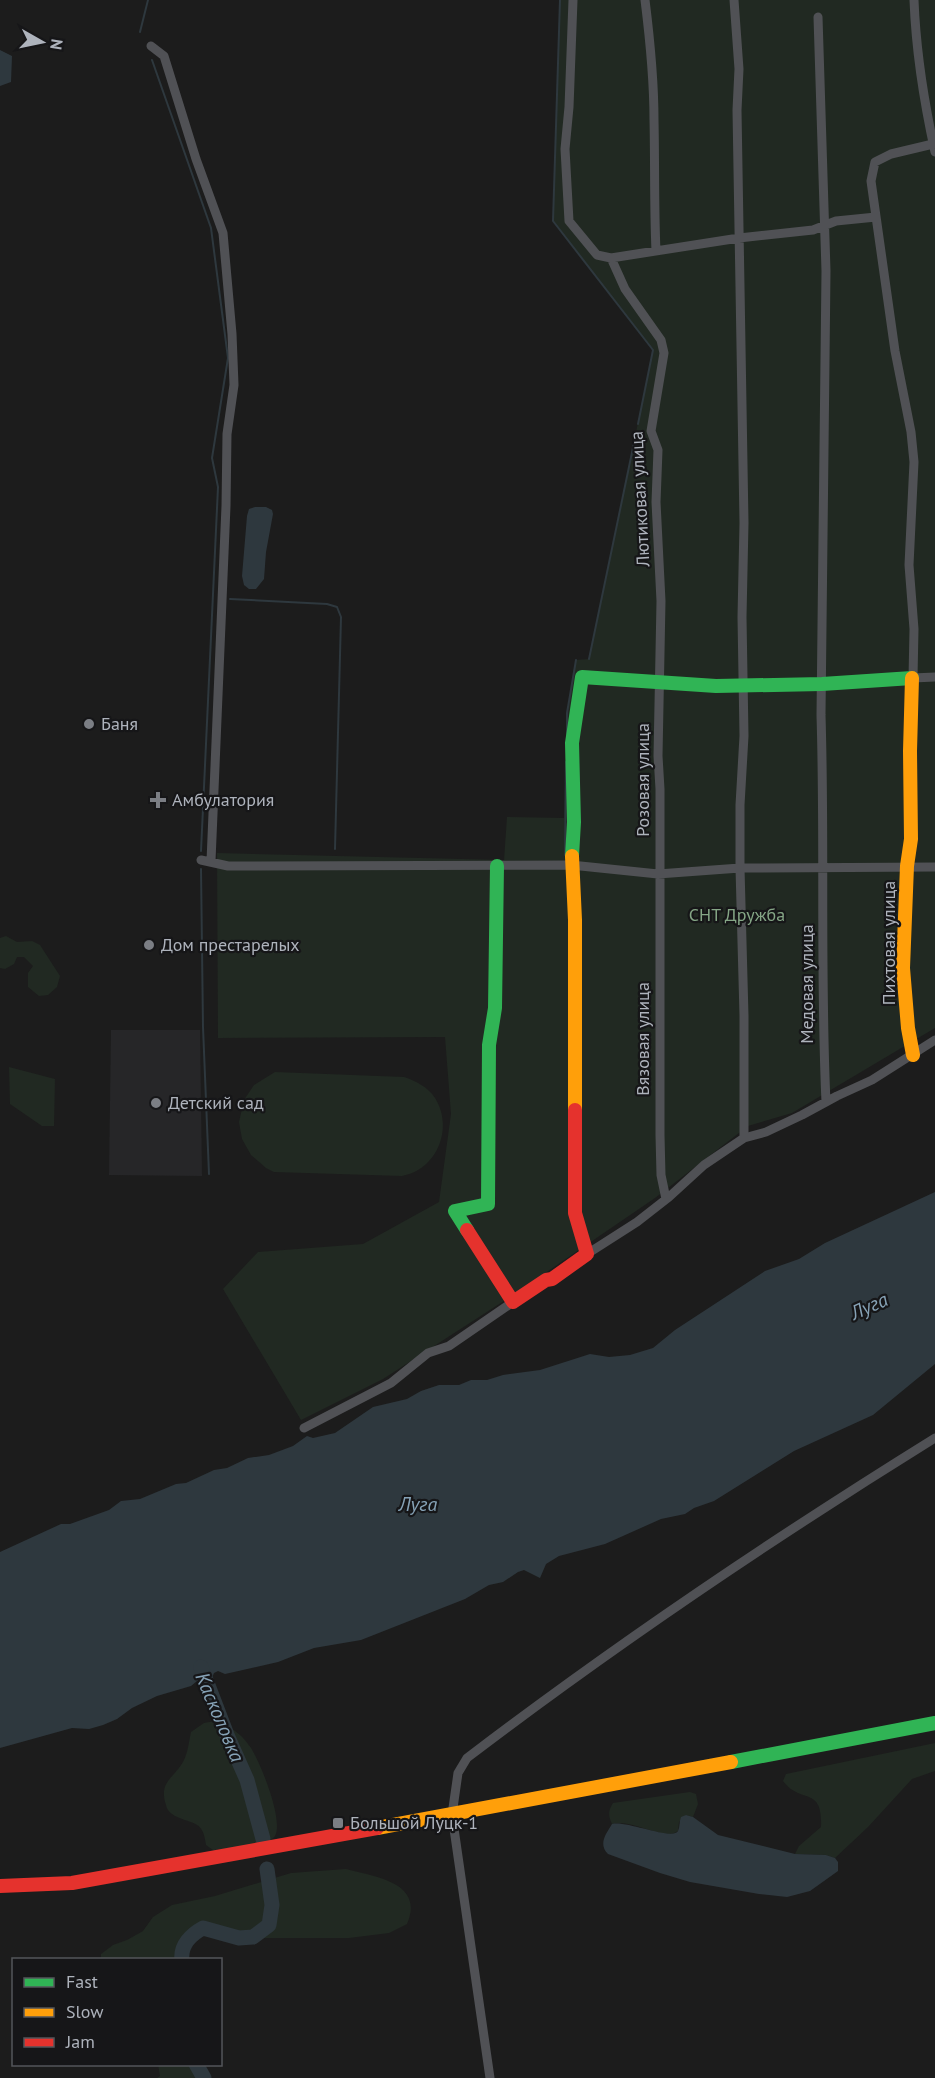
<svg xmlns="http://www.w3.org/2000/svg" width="935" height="2078" font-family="'PT Sans',sans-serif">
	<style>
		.built { fill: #262628 }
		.green { fill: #212922 }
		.water { fill: #2e383e }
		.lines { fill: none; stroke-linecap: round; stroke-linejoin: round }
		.stream { stroke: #2e383e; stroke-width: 2 }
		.river { stroke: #2e383e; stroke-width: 15 }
		.street { stroke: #505155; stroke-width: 9 }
		.fast { stroke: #30b455; stroke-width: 14 }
		.slow { stroke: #ff9f0a; stroke-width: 14 }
		.jam { stroke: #e5322d; stroke-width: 14 }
		.poi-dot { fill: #7b7e84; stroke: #161618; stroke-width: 2 }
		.labels { text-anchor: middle; stroke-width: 4.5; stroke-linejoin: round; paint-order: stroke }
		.street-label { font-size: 18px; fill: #aeb3bc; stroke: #161618 }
		.poi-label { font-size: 18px; fill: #aeb3bc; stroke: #161618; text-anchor: start }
		.park-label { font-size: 18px; fill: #85a686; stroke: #161618 }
		.water-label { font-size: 20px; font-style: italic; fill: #86a2b6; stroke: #161618 }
	</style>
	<rect width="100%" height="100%" fill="#1c1c1c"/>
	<path class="built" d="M111 1030H200L202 1176 109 1175Z"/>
	<path class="green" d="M560 0H935V1028L792 1113 748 1126 655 1198 513 1295 383 1379 301 1420 223 1289 258 1252 363 1244 439 1202 451 1114 445 1037 218 1038 217 853 504 860 507 817 564 818 567 713 576 660 589 659 653 350 553 221Z
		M6 936 17 942 32 941 40 945 60 976 57 987 48 995 39 996 28 987V973L33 966 24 957H17L14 964 5 969 0 968V938Z
		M9 1067 55 1079 54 1126H42L10 1104Z
		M275 1072 404 1077C416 1081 428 1087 435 1098 454 1128 437 1170 402 1176L274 1172 266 1168 251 1155 242 1139 239 1122 244 1100 254 1085Z
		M215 1721C221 1724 230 1726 235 1731 241 1735 247 1742 251 1748 260 1762 284 1820 275 1836 269 1846 224 1849 213 1850L206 1845C203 1820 194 1825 175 1816 170 1813 167 1810 166 1805 158 1781 175 1778 184 1760 188 1752 189 1741 191 1732L204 1723Z
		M935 1743V1771L912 1779 868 1827 835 1858 826 1855 795 1854 799 1846 821 1827C823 1785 801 1805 783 1781L786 1774Z
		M690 1792 696 1794 698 1804 693 1817 686 1815 679 1822 678 1831C665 1842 632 1818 612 1824 608 1815 608 1811 613 1803Z
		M346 1869C375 1877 425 1882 407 1924L389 1933 349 1938H239L203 1928C192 1934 180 1945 182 1959H101V1954L113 1945 127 1940 143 1931 153 1917 172 1905 215 1896 291 1873Z
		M158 2064 196 2065 204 2078H157L160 2076Z"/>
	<path class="water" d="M0 50 12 56 11 82 0 86Z
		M255 507H266L272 510 273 514 266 552 264 579 256 589H249L244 585 242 576 247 516 249 509Z
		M935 1192V1364L873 1415 794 1451 714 1501 694 1508 685 1514 661 1519 605 1544 559 1556 546 1564 540 1578 524 1570 518 1572 503 1582 489 1585 465 1599 361 1640 314 1648 278 1662 234 1672 225 1674 218 1671 214 1673 209 1685 202 1681H197L191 1686 157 1696 132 1708 117 1719 103 1725 89 1729 72 1728 0 1748V1552L61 1524H70L109 1510 121 1501 140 1499 176 1484 186 1483 214 1470 227 1468 248 1458 269 1455 293 1446 307 1436 313 1438 335 1433 373 1407 407 1399 421 1391 439 1385H459L471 1380H487L503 1375 540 1370 590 1354 609 1357 630 1355 653 1348 675 1330 765 1271 799 1259 825 1243Z
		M686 1815 693 1817 718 1835 795 1854 826 1855 835 1858 838 1862V1871L810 1891 787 1897 759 1894 690 1882 660 1873 608 1854C598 1844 606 1834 612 1824 626 1820 673 1841 678 1831 680 1827 679 1822 681 1817Z"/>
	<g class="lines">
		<path class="stream" d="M560 0 553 221 653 350 638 424
			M140 32 148 0
			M152 60 211 228 228 358 212 458 218 487 201 851
			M230 599 327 604 337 607 341 617 335 849
			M589 659 635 438
			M567 735V713L576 660
			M565 855 566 762
			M201 869 203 1027 209 1174"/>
		<path class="river" d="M201 1667 227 1735 247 1780 263 1839
			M182 1960C180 1945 192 1934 203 1928L239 1938 253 1937 269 1925 272 1905 267 1869
			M196 2064 204 2078"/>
		<path class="street" d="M573 0 569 107 565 149 569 221 597 255 611 258 739 238 813 230 836 221 876 217
			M645 0C650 40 654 80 654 120 655 164 654 207 656 251
			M914 0C916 52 924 102 935 152
			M818 17 826 271 821 715C825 844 820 973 826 1102
			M151 46 164 56 196 159 223 233 232 334 234 385 227 434 226 506 211 861
			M933 144 891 154 875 162 871 181 895 351 911 432 914 462 909 565 914 629 913 678 935 677
			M611 258 625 289 661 340 664 353 651 431 658 450 656 502 661 601 658 756 660 789V1135L661 1175 666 1199
			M201 860 228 866 571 865 658 874 740 868 935 867
			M744 1138 766 1132 802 1115 837 1096 872 1080 935 1040
			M587 1254 637 1222 669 1197 704 1165 744 1138V1016L740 868V805L744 736 742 617 744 523 737 110 739 69 734 0
			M304 1428 391 1383 428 1353 449 1346 513 1302
			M490 2078 452 1815 458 1773 467 1758C618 1643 774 1538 935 1438"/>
		<path class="fast" d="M572 856 574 822 572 743 582 677 716 686 822 684 912 678
			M467 1230 455 1211 488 1204 489 1045 495 1008 497 866
			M731 1762 935 1723"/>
		<path class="slow" d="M912 678 910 751 911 839 907 866 903 968 908 1028 913 1055
			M572 856 575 920V1110
			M377 1828 731 1762"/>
		<path class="jam" d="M467 1230 513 1302 546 1280 552 1279 587 1254 575 1213V1110
			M0 1886 72 1883 377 1828"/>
	</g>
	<g class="poi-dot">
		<circle cx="89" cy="724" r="6"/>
		<path d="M155 791h6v6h6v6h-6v6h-6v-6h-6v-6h6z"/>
		<circle cx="149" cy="945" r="6"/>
		<circle cx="156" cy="1103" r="6"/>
		<rect x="332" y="1817" width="12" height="12" rx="3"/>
	</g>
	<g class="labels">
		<g class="street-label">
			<text transform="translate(640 499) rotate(-93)" y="6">Лютиковая улица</text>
			<text transform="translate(643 780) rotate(-90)" y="6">Розовая улица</text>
			<text transform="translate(889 943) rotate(-90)" y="6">Пихтовая улица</text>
			<text transform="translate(807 984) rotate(-90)" y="6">Медовая улица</text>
			<text transform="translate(643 1039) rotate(-90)" y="6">Вязовая улица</text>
		</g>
		<g class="poi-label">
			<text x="101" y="730">Баня</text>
			<text x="172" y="806">Амбулатория</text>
			<text x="161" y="951">Дом престарелых</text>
			<text x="168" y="1109">Детский сад</text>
			<text x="350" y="1829">Большой Луцк-1</text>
		</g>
		<g class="park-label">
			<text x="737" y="921">СНТ Дружба</text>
		</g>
		<g class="water-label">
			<text transform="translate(869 1306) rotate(-24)" y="7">Луга</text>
			<text x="418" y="1511">Луга</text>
			<text transform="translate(220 1717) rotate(67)" y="7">Касколовка</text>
		</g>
	</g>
	<rect x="12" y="1958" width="210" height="108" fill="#161618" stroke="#53555a" stroke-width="1.5"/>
	<rect x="24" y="1978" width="30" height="9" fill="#30b455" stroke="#53555a" stroke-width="1.5"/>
	<text x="66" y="1988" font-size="18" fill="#aeb3bc">Fast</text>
	<rect x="24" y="2008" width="30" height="9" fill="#ff9f0a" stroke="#53555a" stroke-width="1.5"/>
	<text x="66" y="2018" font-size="18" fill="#aeb3bc">Slow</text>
	<rect x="24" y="2038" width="30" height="9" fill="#e5322d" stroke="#53555a" stroke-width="1.5"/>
	<text x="66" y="2048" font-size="18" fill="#aeb3bc">Jam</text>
	<g transform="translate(42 42) rotate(99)" stroke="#161618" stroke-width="4.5" paint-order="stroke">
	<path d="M0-4.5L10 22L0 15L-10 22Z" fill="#aeb3bc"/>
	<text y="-9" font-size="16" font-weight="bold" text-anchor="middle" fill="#aeb3bc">N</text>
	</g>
</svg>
